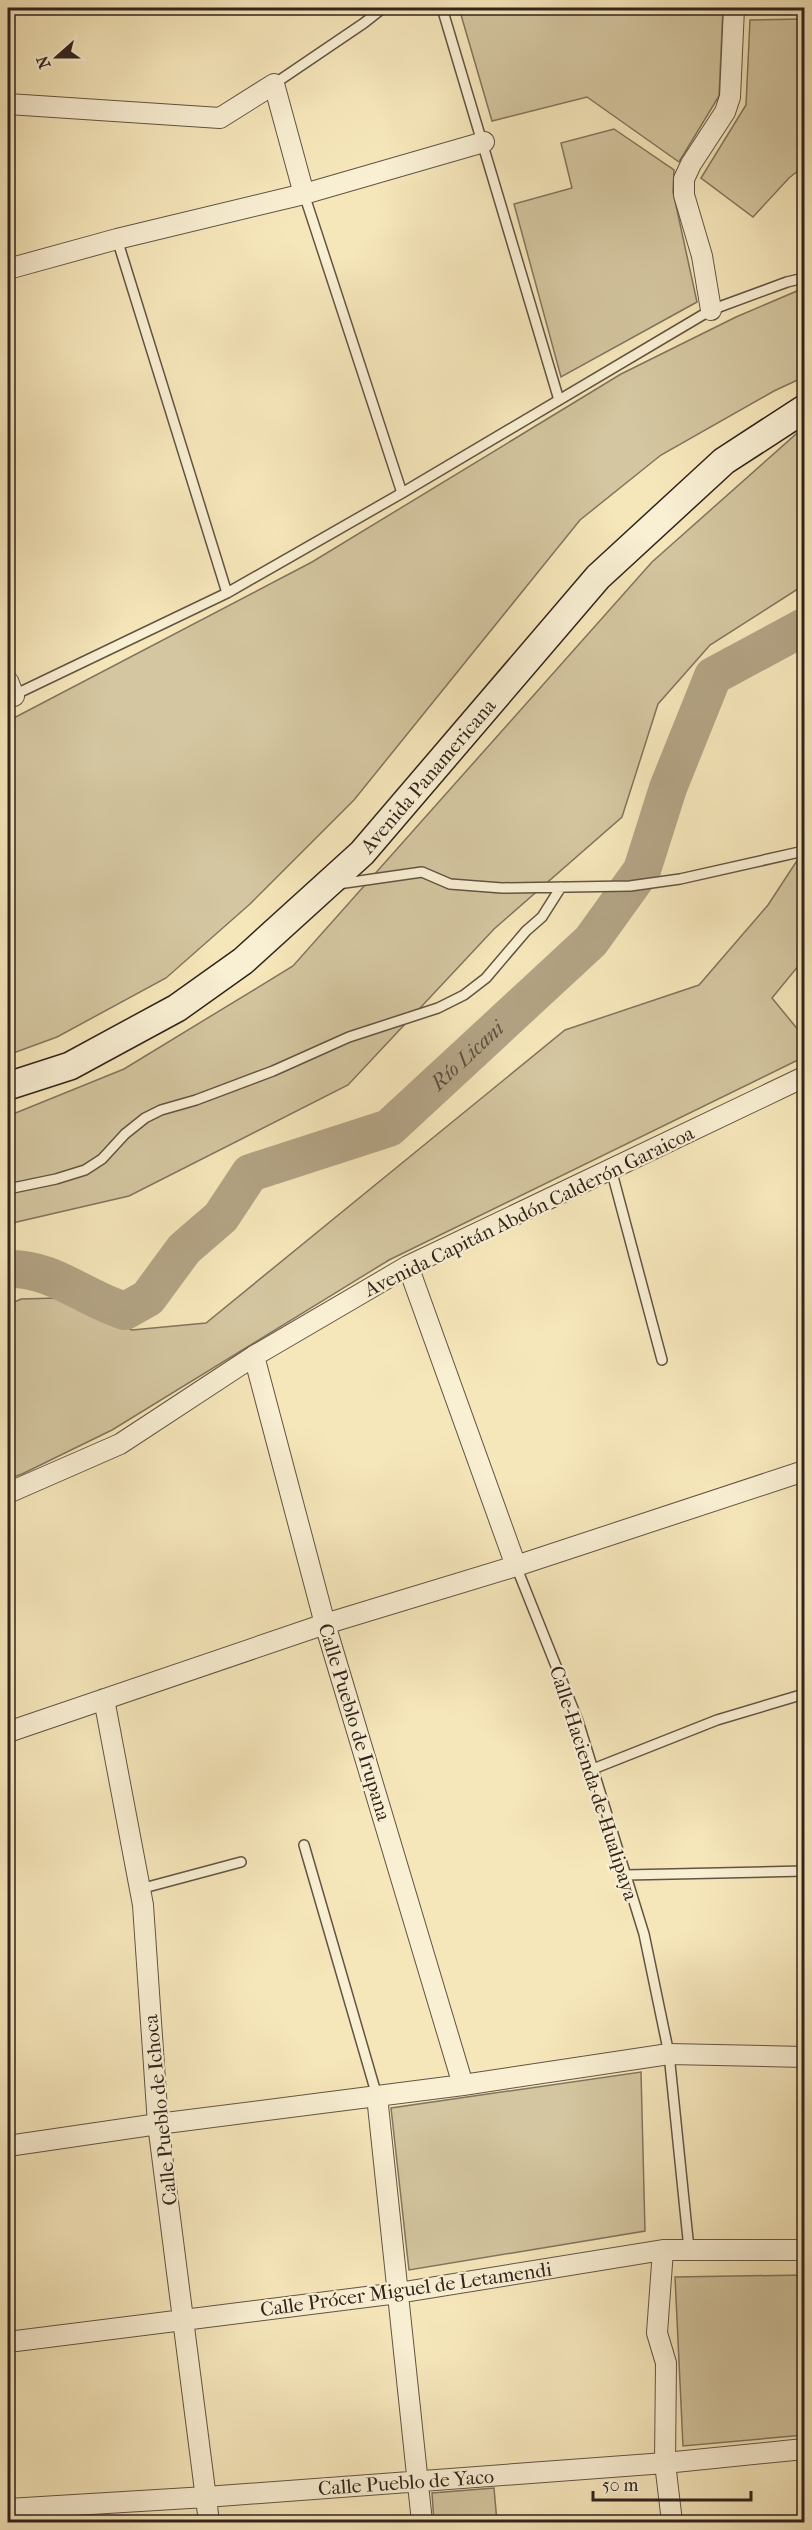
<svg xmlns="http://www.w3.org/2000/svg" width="812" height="2530" font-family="'IM FELL French Canon',serif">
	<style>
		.green { fill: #d4c6a0; stroke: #82745e; stroke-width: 1.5 }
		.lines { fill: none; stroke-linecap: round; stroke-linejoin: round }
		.river { stroke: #b3a485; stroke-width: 38 }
		.lane-casing { stroke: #625444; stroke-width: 12 }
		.street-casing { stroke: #625444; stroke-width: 22 }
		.secondary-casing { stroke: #30231c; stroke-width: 30 }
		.lane { stroke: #f9efd3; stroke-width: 9 }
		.street { stroke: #f9efd3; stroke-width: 20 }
		.secondary { stroke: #f9efd3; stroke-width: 27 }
		.labels { text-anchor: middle; stroke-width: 4.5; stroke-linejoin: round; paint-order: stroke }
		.street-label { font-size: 20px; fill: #30231c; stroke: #f9efd3 }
		.water-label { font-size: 21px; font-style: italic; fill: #5e5041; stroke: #f9efd3 }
	</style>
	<rect width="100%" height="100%" fill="#f6e7bb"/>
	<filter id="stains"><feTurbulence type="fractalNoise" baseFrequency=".00333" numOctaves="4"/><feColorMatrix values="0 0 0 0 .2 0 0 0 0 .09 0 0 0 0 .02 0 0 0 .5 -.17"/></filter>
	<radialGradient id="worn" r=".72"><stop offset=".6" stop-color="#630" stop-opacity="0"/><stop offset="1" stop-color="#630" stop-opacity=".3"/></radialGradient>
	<path class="green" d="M459 8H723L719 96 679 162 587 97 492 121Z
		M804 19V166L789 178 753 217 701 178 746 105 750 20Z
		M614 129 674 170 673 192 697 302 561 377 514 204 572 188 561 143Z
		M804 288V377L774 391 661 455 580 520 354 800 250 904 166 978 57 1037 8 1055V721L312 562 621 374 736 317Z
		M804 427V585L710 645 658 704 622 817 494 929 348 1085 129 1196 8 1224V1116L124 1069 293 966 652 562Z
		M804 850V959L772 998 804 1037V1057L389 1260 112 1430 22 1474 8 1479V1305L21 1299 57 1298 132 1330 206 1323 565 1030 699 985 768 905Z
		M641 2072 645 2231 409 2270 391 2108Z
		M804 2275V2435L683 2446 675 2277Z
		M494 2488 497 2522H434L432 2493Z"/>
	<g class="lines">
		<path class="river" id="s1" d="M8 1269C51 1267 85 1299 125 1311L148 1298 184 1249 221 1217 250 1173 389 1128 591 941 642 870 668 788 713 676 804 627"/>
		<defs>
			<path id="lane" d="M442 8 559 400
				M274 84 364 23 383 8
				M304 194 402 493
				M117 239 227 593
				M12 696 227 593 402 493 711 310 787 282 804 278
				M338 884 422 872 450 884 502 888 630 886 680 879 804 851
				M611 1169 662 1360
				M8 1189 56 1179 85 1170 102 1159 125 1134 145 1118 161 1110 196 1100 273 1071 349 1037 438 1008 464 995 486 978 526 931 542 917 561 887
				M516 1566 578 1721 644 1934 669 2054 689 2249
				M593 1769 717 1720 804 1694
				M304 1845 377 2096
				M626 1875 804 1871
				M140 1889 241 1862"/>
			<path id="street" d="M8 104 220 118 274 84 304 194
				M8 269 117 239 304 194 484 142
				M711 310 702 256 684 195V179L691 164 725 112 730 97 734 8
				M8 681 14 696
				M408 1266 516 1566
				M254 1356 325 1624 463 2085
				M8 1493 120 1444 254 1356 408 1266 804 1077
				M104 1699 143 1905 158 2124 209 2522
				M8 1732 325 1624 516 1566 804 1471
				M377 2096 422 2522
				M8 2146 158 2124 463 2085 669 2054 804 2057
				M663 2250 657 2333 666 2363 665 2463 672 2522
				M8 2342 398 2293 663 2250H804
				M8 2509 206 2497 665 2463 804 2449"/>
			<g id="secondary">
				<path id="s2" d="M8 1086 70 1066 177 1008 243 961 362 853 598 577 724 461 804 409"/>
			</g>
		</defs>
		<use href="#lane" class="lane-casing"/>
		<use href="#street" class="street-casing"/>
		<use href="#secondary" class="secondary-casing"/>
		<use href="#lane" class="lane"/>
		<use href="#street" class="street"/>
		<use href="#secondary" class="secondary"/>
	</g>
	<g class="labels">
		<g class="street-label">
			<text dy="7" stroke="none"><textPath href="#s2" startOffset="530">Avenida Panamericana</textPath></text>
			<text transform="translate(529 1211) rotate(-26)" y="7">Avenida Capitán Abdón Calderón Garaicoa</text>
			<text transform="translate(355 1722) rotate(73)" y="7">Calle Pueblo de Irupana</text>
			<text transform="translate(594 1783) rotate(72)" y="7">Calle Hacienda de Hualipaya</text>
			<text transform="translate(160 2110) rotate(-96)" y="7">Calle Pueblo de Ichoca</text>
			<text transform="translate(406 2289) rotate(-8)" y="7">Calle Prócer Miguel de Letamendi</text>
			<text transform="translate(406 2482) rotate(-4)" y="7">Calle Pueblo de Yaco</text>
		</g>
		<g class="water-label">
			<text dy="7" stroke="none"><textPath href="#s1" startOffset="567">Río Licani</textPath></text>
		</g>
	</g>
	<rect width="812" height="2530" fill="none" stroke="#f6e7bb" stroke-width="30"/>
	<rect x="9" y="9" width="794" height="2512" fill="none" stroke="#30231c" stroke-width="3"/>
	<rect x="15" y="15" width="782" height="2500" fill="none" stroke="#30231c" stroke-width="1.5"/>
	<g transform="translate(57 57) rotate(249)" stroke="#f9efd3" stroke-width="4.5" paint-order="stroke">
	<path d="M0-4.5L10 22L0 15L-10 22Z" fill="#30231c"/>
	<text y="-9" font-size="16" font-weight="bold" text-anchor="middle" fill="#30231c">N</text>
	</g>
	<path d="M593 2491v9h158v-9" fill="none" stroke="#30231c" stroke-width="3"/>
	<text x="602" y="2491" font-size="18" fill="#30231c" stroke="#f9efd3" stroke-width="4.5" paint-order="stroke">50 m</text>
	<rect width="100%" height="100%" filter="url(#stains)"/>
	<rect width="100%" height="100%" fill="url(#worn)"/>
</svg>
